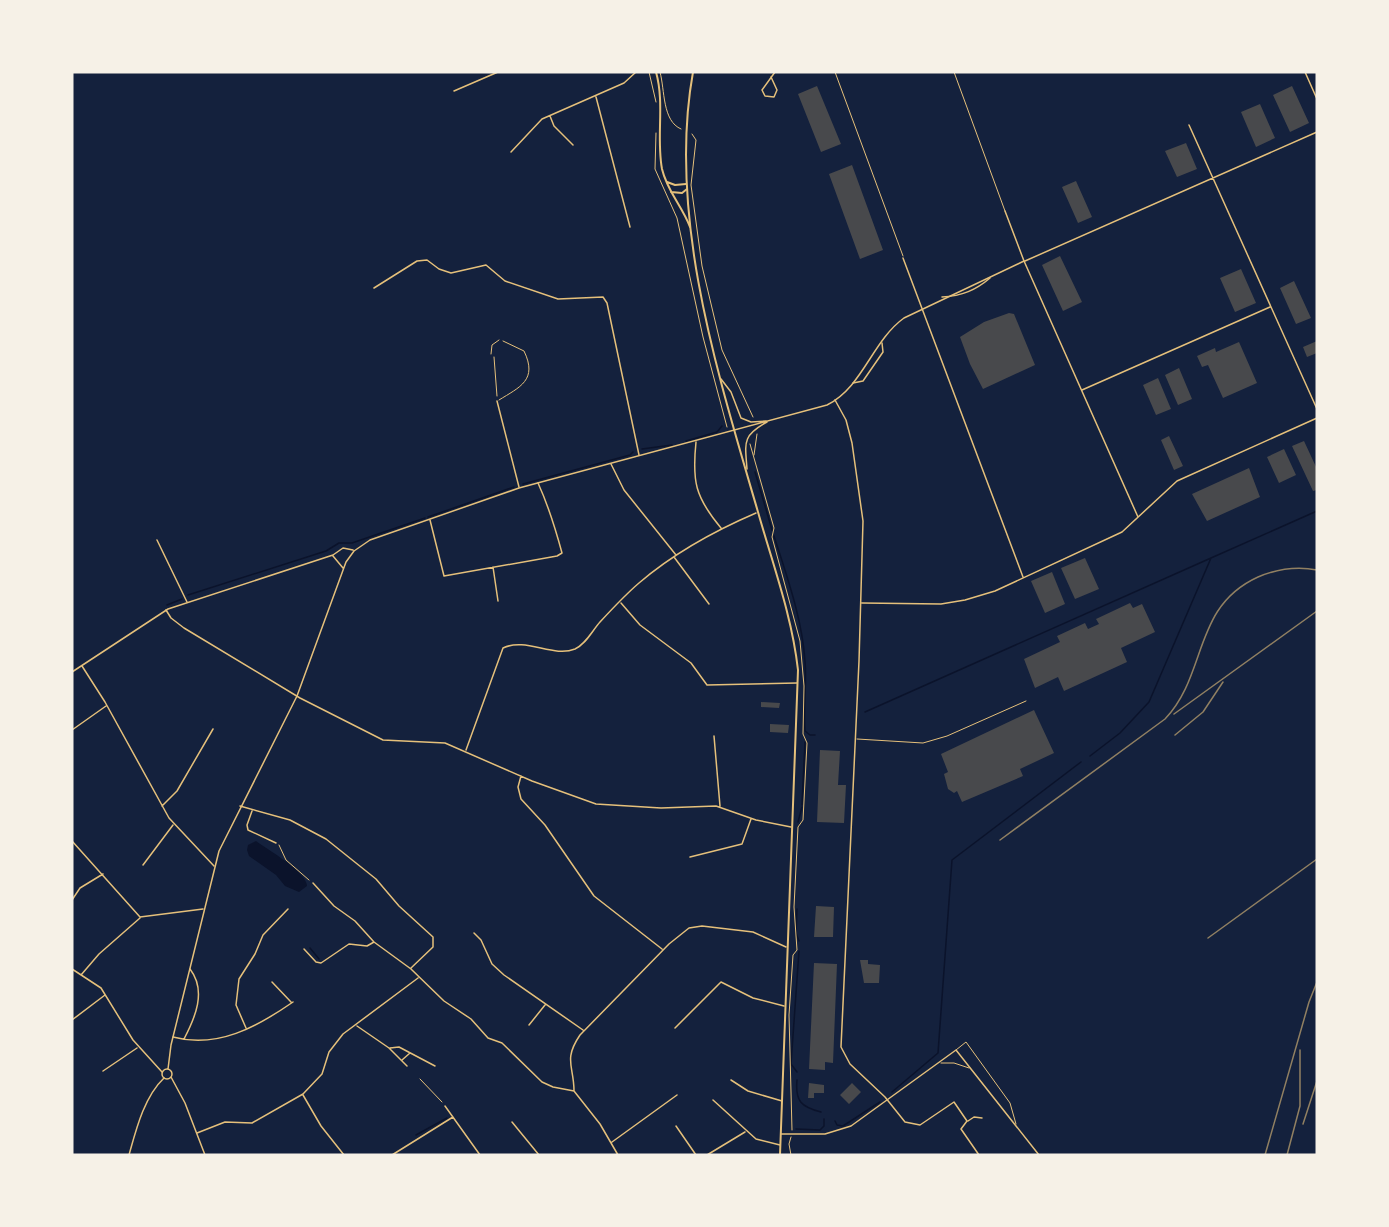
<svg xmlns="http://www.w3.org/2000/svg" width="1389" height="1227" font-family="'Nunito Sans',sans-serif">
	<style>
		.water { fill: #0b132b }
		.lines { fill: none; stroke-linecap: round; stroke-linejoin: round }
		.stream { stroke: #0b132b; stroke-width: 1.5 }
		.building { fill: #48494c }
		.path { stroke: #e5c07b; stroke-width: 1 }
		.service { stroke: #e5c07b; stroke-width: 1 }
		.minor { stroke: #e5c07b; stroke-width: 1.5 }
		.tertiary { stroke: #e5c07b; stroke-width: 1.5 }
		.secondary { stroke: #e5c07b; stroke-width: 2 }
		.primary { stroke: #e5c07b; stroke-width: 2 }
		.rail { stroke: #918062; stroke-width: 1.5 }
	</style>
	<rect width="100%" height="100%" fill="#14213d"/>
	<path class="water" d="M256 841C267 849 308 873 307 886L299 892 285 886 276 875 249 856 247 850 248 845Z"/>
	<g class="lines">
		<path class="stream" d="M686 441 717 432 722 426
			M642 449 672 445
			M755 472 772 530
			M523 484 630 455 633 452
			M428 517 514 487
			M774 536C787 577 802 618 805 661 807 684 803 708 805 731L810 735H815
			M188 595 326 551 339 543H352L425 518
			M167 605 182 599
			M865 712 1211 558
			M1090 756 1120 733 1149 702 1211 558 1317 511
			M802 805 805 742
			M798 822 802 807
			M797 909 796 933 799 941
			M310 948 319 959
			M797 1072 791 1064 799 951
			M797 1080C795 1101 801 1107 821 1112
			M892 1092 938 1053 952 860 1081 762
			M835 1121 837 1125 843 1126 880 1102
			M796 1129 820 1130 824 1126V1119
			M416 1135 447 1118"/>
	</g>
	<path class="building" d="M817 86 841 144 821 152 798 94Z
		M1292 86 1309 123 1290 132 1273 95Z
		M1260 104 1275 138 1256 147 1241 112Z
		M1186 143 1197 169 1177 177 1165 151Z
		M852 165 883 250 860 259 829 174Z
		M1076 181 1092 217 1078 223 1062 187Z
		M1060 256 1082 302 1063 311 1042 265Z
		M1241 269 1256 303 1235 312 1220 278Z
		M1294 281 1311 318 1296 324 1280 288Z
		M1009 313 1014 314 1035 365 983 389 970 364 960 337 984 322Z
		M1317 341V353L1307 357 1303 347Z
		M1239 342 1257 383 1223 398 1208 365 1202 367 1197 356 1215 348 1216 352Z
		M1179 368 1192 399 1178 405 1165 375Z
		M1158 378 1171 409 1156 415 1143 385Z
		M1169 436 1183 466 1174 470 1161 440Z
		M1304 441 1317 469V490L1313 491 1292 446Z
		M1284 449 1296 475 1279 483 1267 457Z
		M1249 468 1260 497 1207 521 1192 494Z
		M1085 558 1099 589 1075 599 1061 568Z
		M1052 572 1065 604 1045 613 1031 581Z
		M1130 603 1133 608 1142 604 1155 632 1121 648 1127 662 1064 691 1058 677 1035 688 1024 659 1060 642 1057 636 1085 623 1088 629 1099 624 1096 619Z
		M761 702 780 703 779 708 761 707Z
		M1034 710 1054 753 1020 769 1023 776 962 802 957 791 954 793 948 789 944 774 948 772 941 754Z
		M770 724 789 725 788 733 770 732Z
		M820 750 840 751 838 785H846L844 823 817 822Z
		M816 906 834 907 833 937H814Z
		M860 960H868V964L880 965 879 983H864Z
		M814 963 837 964 833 1063 825 1062V1070L809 1069Z
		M809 1083 824 1085V1093H814V1098H808Z
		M852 1083 861 1092 849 1104 840 1095Z"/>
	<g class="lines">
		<path class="path" d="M649 72 656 102
			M660 72C665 90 662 121 681 129
			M656 133 655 169 677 218 703 337 727 427
			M692 134 696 140 691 185 702 266 722 350 753 417
			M491 354 492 345 499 340
			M494 357 497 396
			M750 444 774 528 772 537 800 641 804 686 803 734 807 743 803 820 798 827 794 907 797 950 793 955 789 1015 792 1130
			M754 455 757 434
			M279 845 286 860 309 880
			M420 1079 442 1102
			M791 1155 789 1144 791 1137"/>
		<path class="service" d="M835 72 903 256
			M954 72 1005 211
			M499 400C520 387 538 380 524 351L503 341
			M857 739 923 743 947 736 1026 701
			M956 1050 966 1042 1010 1103 1016 1124
			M941 1063H954L969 1068"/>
		<path class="minor" d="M1305 72 1317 99
			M771 77 777 90 774 97 765 96 762 90 775 72
			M454 91 498 72
			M596 97 630 227
			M550 116 554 126 573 145
			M1189 125 1317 409
			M511 152 542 119 624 83 636 72
			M1005 211 1024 261 1138 517
			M903 258 1023 577
			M1025 261 1317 132
			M374 288 417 261 427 260 439 269 451 273 486 265 505 281 558 299 603 297 607 303 639 455
			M942 297C962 296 976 290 990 278
			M853 383 863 381 883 352 882 343
			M1082 390 1270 307
			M835 400 846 420 852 443 863 521 859 661 841 1047 850 1064 885 1097 905 1122 920 1125 954 1102 967 1121 961 1129 979 1155
			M497 401 519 487
			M696 442C692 481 695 497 721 528
			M611 464 624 490 676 555
			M430 520 444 576 557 556 562 553C555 527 549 507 538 483
			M157 540 187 602
			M674 557 709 604
			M493 567 498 601
			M621 603 640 625 691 663 707 685 797 683
			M862 603 941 604 965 600 995 591 1122 532 1177 481 1317 418
			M166 610 171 618 184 628 300 698 383 740 445 743 532 781 596 804 661 808 716 806 756 820 791 827
			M82 666 105 702 169 818 214 866
			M72 730 106 706
			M714 736 720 806
			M466 750 503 648C526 637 553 658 575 649 586 644 592 631 600 622 612 609 625 595 639 583 674 553 714 531 756 513
			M521 776 518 787 521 799 545 825 594 896 662 949
			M162 806 177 791 213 729
			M240 806 290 820 326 839 376 879 399 906 433 937V947L411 968
			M252 811 247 825 248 830 276 843
			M72 841 140 917 203 909
			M690 857 742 844 751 819
			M143 865 173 825
			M313 883 334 906 355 921 374 942 411 969 444 1001 471 1019 488 1038 502 1043 542 1082 553 1087 574 1091 600 1124 618 1155
			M72 900 80 888 103 874
			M474 933 481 940 492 964 504 975 583 1030
			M304 949 316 962 321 963 349 944 367 946 374 942
			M72 969 101 988 133 1040 162 1072
			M81 975 99 954 140 918
			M272 982 291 1002
			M72 1020 105 995
			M529 1025 545 1005
			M357 1026 389 1048 407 1066
			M246 1028 236 1005 239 979 255 954 263 935 288 909
			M675 1028 721 982 753 998 784 1006
			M173 1037C217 1049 257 1027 293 1002
			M184 1039C195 1018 207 991 190 969
			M390 1048 399 1047 435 1066
			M402 1060 410 1053
			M103 1071 137 1048
			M731 1080 748 1091 782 1101
			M574 1091C574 1066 563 1060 580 1035L669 944 689 928 702 926 753 932 786 947
			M303 1095 321 1126 344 1155
			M713 1100 756 1139 780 1145
			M445 1106 480 1155
			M968 1121 974 1117 982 1118
			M512 1122 539 1155
			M676 1126 696 1155
			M197 1133 225 1122 252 1123 303 1094 322 1074 329 1052 343 1034 418 978
			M612 1142 677 1095
			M129 1155C136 1130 144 1097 164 1078
			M392 1155 453 1117
			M707 1155 745 1132"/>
		<path class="tertiary" d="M721 379 731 392 741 418 751 422 766 421
			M747 469C745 442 742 436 767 422
			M333 556 343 568
			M72 672 168 609 333 555 343 548 353 550
			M162 1074a5 5 0 1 1 10 0a5 5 0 1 1-10 0Z
			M168 1069 171 1045 219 851 297 696 346 562 354 551 370 540 519 488 827 405C863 387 872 341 904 318L1024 261
			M171 1077 185 1103 205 1155
			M781 1134H825L851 1126 956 1050 1039 1155"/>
		<path class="secondary" d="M656 72C665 104 656 137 662 169 667 191 682 206 690 227
			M667 182 675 185 686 184
			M671 192 682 193 687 189"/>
		<path class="primary" d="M693 72C667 216 718 375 758 512 773 565 792 616 798 670L780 1155"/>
		<path class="rail" d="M1174 714 1317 611
			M1175 735 1203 712 1223 682
			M1000 840 1165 719C1208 674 1192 607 1258 577 1277 569 1297 566 1317 570
			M1208 938 1317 859
			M1303 1124 1317 1081
			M1265 1155 1309 1002 1317 982
			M1287 1155 1300 1106V1050"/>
	</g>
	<rect width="1389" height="1227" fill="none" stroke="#f6f1e7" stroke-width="147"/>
</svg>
